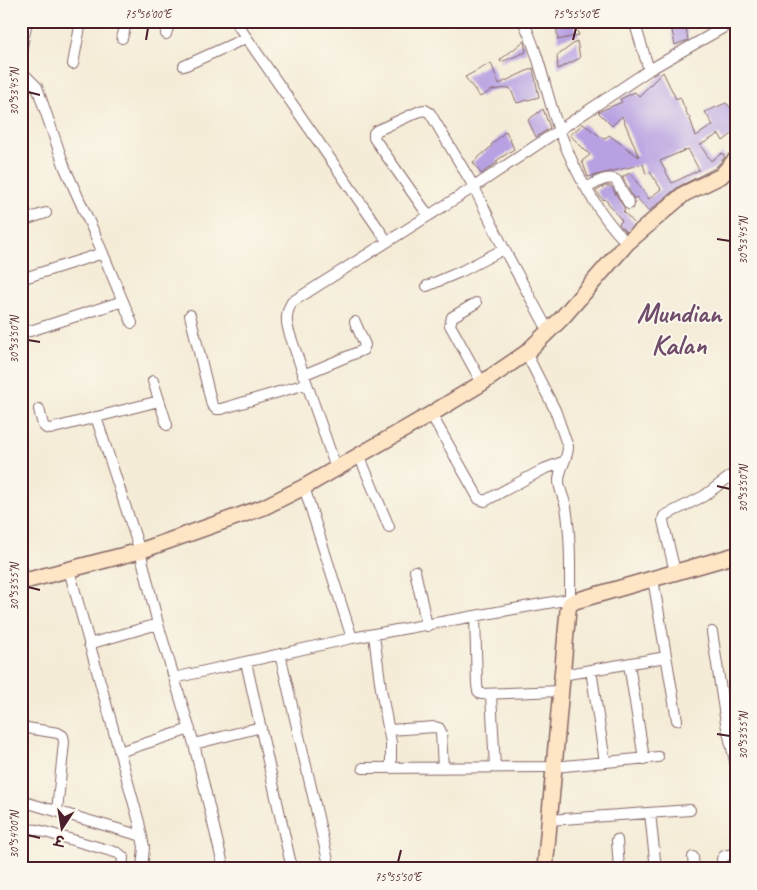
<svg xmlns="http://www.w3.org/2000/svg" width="757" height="890" font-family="Caveat,'Playpen Sans Deva',sans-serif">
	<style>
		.building { fill: #b7a1e2; fill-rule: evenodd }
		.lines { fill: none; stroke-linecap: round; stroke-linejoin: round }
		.street-casing { stroke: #866767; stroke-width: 12 }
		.secondary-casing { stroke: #866767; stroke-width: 18 }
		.street { stroke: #fff; stroke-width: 10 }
		.secondary { stroke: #fde5c5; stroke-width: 15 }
		.ticks { fill: none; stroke: #4a1f2b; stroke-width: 2 }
		.labels { text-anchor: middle; stroke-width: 4; stroke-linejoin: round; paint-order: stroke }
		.quarter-label { font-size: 28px; font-weight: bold; fill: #704c6b; stroke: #fbf7ec }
		.neatline { fill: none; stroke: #4a1f2b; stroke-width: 2 }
		.ticks-label { font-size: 12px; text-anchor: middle; fill: #4a1f2b }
	</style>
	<rect width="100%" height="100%" fill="#fbf7ec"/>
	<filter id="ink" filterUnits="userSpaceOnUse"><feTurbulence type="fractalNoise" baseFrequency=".02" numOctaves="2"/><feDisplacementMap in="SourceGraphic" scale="10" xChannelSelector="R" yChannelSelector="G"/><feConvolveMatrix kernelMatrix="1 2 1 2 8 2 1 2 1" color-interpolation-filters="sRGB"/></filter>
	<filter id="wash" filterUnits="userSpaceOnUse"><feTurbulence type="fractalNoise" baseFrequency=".0096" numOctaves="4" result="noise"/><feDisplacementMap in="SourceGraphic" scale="20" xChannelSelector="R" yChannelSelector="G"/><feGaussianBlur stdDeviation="1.12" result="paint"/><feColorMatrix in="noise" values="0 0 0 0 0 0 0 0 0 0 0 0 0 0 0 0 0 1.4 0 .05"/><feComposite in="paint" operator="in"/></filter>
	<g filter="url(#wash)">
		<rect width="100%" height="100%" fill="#f4ecd7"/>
		<g id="blocks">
			<path class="building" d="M670 21H685L688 40 675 45Z
				M572 22 579 35 558 40 556 25Z
				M524 41 526 52 501 62 500 60Z
				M577 41 580 58 558 69 557 56Z
				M491 63 499 84 533 68 539 97 517 103 510 88 492 90 480 97 465 77Z
				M663 72 676 99 680 97 688 116H689L696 136 713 125 705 112 726 103 736 113V131L723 141 719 134 700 145 711 161 722 153 725 157 715 168 678 187 649 211 636 197 634 199 622 177 630 173 649 199 661 189 650 172 646 174 643 164 588 177 582 161 590 155 570 135 583 124 604 139 609 135 639 157 622 116 612 126 598 112 622 102 620 99 635 92 639 96ZM688 149 699 170 672 183 660 161Z
				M543 109 550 128 536 137 528 120Z
				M506 131 514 149 496 161 498 162 481 174 473 162 492 146 491 145Z
				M605 186H611L625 209 623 211 635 224 626 232 619 224 622 221 605 199 603 200 596 191Z"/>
		</g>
	</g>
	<g filter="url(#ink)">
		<use href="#blocks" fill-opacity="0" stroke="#866767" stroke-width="1"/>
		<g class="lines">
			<defs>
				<path id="street" d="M235 21 387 241
					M523 21C540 56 546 94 559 130 575 172 596 212 627 243
					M634 21 649 70
					M166 34 170 21
					M122 38 127 21
					M21 51 27 21
					M73 64 81 21
					M184 66 246 38
					M21 71 37 87 65 168 96 237 132 323
					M729 168 736 177
					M586 188C595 184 606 175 616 180L629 204
					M428 215 374 138V133L376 131 420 111 425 110 430 113 474 187 504 249 549 332
					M21 221 46 213
					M21 279 103 253
					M427 286 462 271 504 249
					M476 303 452 317 450 325 482 383
					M190 315 212 405 216 409H221L306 384
					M21 329 30 331 123 301
					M526 353 555 410 568 447C568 459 559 468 559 481 559 489 564 498 566 507 571 538 570 571 570 603
					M303 375 363 350 365 345 355 322
					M153 381 167 425
					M39 409 43 425 46 428 50 429 159 401
					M431 414 479 499 485 501 544 469 563 462
					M96 417 140 551 158 624 194 744 224 869
					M359 455 389 527
					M336 468 290 335C286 323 285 314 292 302L474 187 649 70 735 21
					M304 487 352 638 570 599
					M21 568 25 581
					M69 570 139 822 144 847 142 869
					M415 571 427 626
					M675 572 663 521 664 516 704 496 736 472
					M653 579 677 720
					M475 616 477 685 478 691 481 694 560 691
					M712 632 726 723 736 765
					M374 635 381 689 391 743V768
					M89 644 158 624
					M280 654 330 869
					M246 662 292 869
					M629 664 644 759
					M591 670 605 762
					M562 675 666 657
					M174 678 352 638
					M491 695 495 767
					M21 727 58 733 63 736 64 742 57 811
					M389 730 435 727 439 728 441 732 443 768
					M194 744 261 727
					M119 752 190 729
					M363 768 554 767 658 757
					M21 801 142 836
					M650 813 656 869
					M549 820 690 810
					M21 829 38 830 118 853 123 857 122 869
					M617 840 619 869
					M693 857 694 869
					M21 864 37 869
					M724 869 722 859 724 856 736 853"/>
				<path id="secondary" d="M21 582 140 551 264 507 304 487 431 414 482 383 526 353 562 318 627 243 684 194 721 176 736 159
					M545 869 568 610 570 604 575 601 736 555"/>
			</defs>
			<use href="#street" class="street-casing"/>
			<use href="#secondary" class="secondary-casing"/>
			<use href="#street" class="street"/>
			<use href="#secondary" class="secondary"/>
		</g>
	</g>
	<path class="ticks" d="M146 40 148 28M573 40 576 28M28 92 40 95M717 239 730 241M28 340 40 342M717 486 730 489M28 587 40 590M717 734 730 736M28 835 40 838M398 862 401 850"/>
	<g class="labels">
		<g class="quarter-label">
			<text x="679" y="322">Mundian<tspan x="679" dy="32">Kalan</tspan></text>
		</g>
	</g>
	<rect width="757" height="890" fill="none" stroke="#fbf7ec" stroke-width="55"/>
	<g transform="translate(62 828) rotate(192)" stroke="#fbf7ec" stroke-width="4" paint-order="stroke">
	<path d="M0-4L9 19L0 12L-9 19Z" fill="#4a1f2b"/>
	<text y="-8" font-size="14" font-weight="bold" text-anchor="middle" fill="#4a1f2b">उ</text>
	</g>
	<rect x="28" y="28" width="702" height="834" class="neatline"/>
	<g class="ticks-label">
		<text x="148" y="18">75°56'00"E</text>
		<text x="576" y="18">75°55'50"E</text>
		<text transform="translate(14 92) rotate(-90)" y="4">30°53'45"N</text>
		<text transform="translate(743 241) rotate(-90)" y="4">30°53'45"N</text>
		<text transform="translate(14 340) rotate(-90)" y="4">30°53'50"N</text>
		<text transform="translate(743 489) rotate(-90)" y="4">30°53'50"N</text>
		<text transform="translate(14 587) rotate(-90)" y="4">30°53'55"N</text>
		<text transform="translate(743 736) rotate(-90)" y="4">30°53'55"N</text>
		<text transform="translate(14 835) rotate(-90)" y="4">30°54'00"N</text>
		<text x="398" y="881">75°55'50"E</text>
	</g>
</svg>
